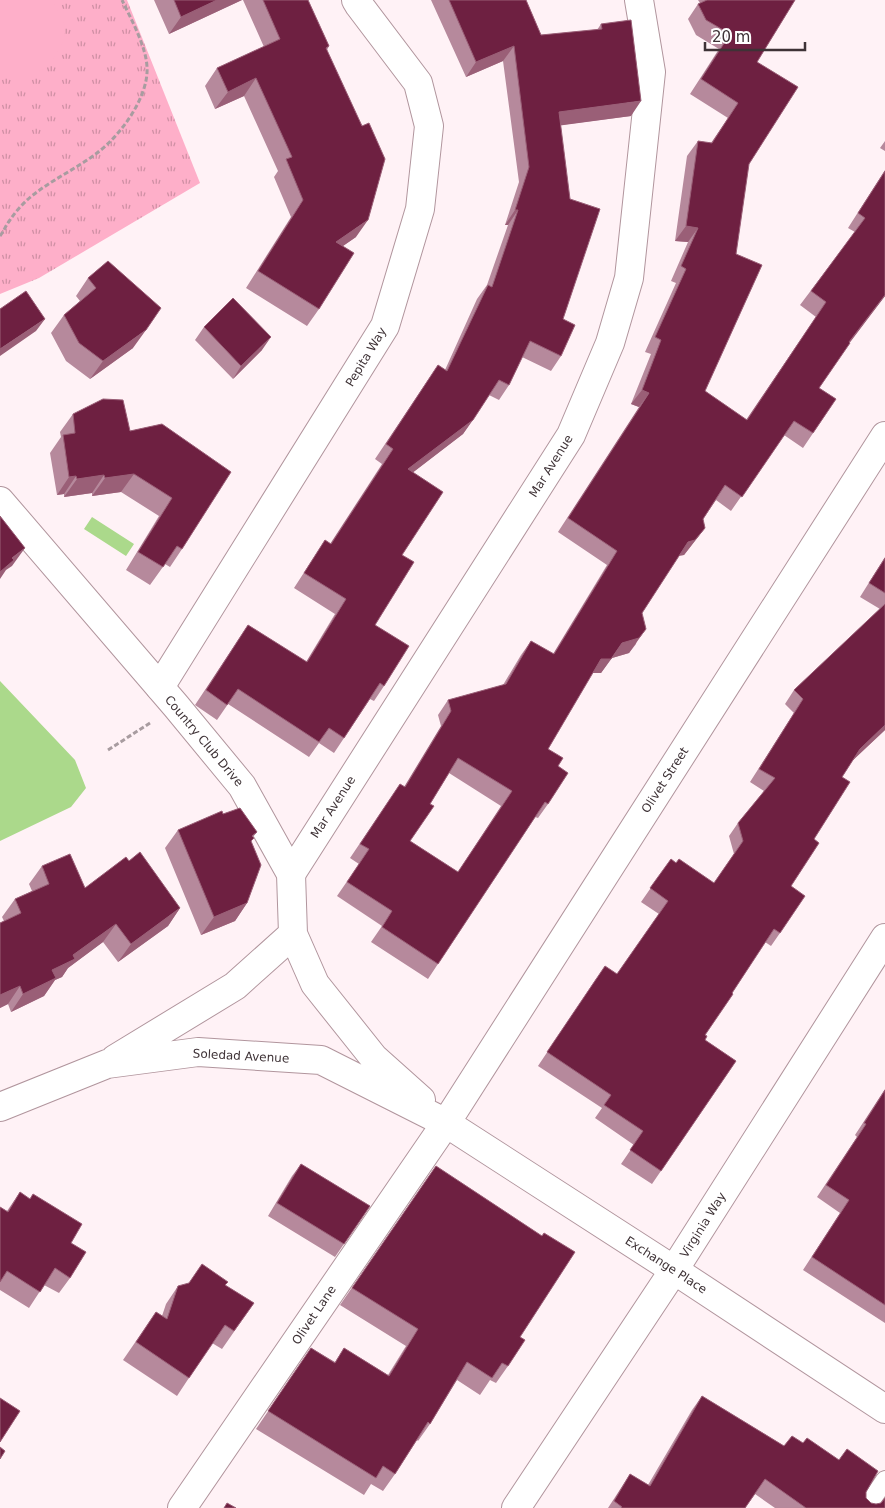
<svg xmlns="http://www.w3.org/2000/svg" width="885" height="1508" font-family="'DejaVu Sans',sans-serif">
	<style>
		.grass { fill: url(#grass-tufts) }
		.pitch { fill: #feafc9 }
		.water { fill: #abd98b }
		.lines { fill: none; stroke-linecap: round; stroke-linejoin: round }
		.lane-casing { stroke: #b1959d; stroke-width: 20 }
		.street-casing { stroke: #b1959d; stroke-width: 30 }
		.secondary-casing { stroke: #b1959d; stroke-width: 30 }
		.path { stroke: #a89ca0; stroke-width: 3; stroke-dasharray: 5 2.5; stroke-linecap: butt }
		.lane { stroke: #fff; stroke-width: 18 }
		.street { stroke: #fff; stroke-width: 28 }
		.secondary { stroke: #fff; stroke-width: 28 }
		.wall { fill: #b6899c; fill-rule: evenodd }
		.shaded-wall { fill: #9a5f77 }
		.building { fill: #6e2041; stroke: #9a5f77; fill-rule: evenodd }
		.labels { text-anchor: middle; stroke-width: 5; stroke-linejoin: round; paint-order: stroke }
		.street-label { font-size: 12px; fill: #3e3236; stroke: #fff }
	</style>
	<defs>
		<pattern id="grass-tufts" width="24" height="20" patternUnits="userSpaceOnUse" patternTransform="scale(1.25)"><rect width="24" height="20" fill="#feafc9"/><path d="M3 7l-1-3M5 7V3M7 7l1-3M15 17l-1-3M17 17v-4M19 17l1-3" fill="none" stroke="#cf8fa4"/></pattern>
	</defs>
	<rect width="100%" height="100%" fill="#fff2f6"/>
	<path class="grass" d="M0 0H127L200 183 39 278 0 294Z"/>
	<path class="pitch" d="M0 0H52L65 25 64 40 49 66 36 73H0Z"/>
	<path class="water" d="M92 517 134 544 126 556 84 529Z
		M0 681 75 760 86 788 71 807 0 841Z"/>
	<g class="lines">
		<defs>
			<path id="lane" d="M866 1508 885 1480"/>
			<path id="street" d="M160 687 385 326 420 209 429 126 418 83 359 5 356 0
				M291 874 571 435 610 343 629 278 651 72 639 0
				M182 1508 446 1123
				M516 1508 674 1270 885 938"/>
			<path id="secondary" d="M0 501 176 706 242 786 291 874 293 934 315 984 374 1058 421 1100
				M115 1059 235 986 293 934
				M0 1107 107 1064 198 1052 321 1060 446 1123 674 1270 885 1409
				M446 1123 885 436"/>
		</defs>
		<use href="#lane" class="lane-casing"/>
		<use href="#street" class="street-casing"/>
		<use href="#secondary" class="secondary-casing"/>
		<path class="path" d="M0 236C4 231 6 225 10 220 16 211 24 202 33 195 53 179 76 169 97 153 120 136 149 97 147 67 146 46 131 19 122 0
			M108 750 150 723"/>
		<use href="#lane" class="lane"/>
		<use href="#street" class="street"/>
		<use href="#secondary" class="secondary"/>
	</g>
	<path class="wall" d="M154 0H242L169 34Z
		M243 0H308L329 46 327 50 356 237 343 246 319 309 307 326 246 288 291 217 274 177 278 171 244 96 215 109 205 86 217 68 264 47Z
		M431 0H526L541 35 597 30 601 24 631 116 561 125 563 319 561 356 551 371 522 357 509 385 499 400 489 395 463 434 413 472 402 555 375 625 384 686 374 701 370 699 334 753 319 743 309 757 228 704 217 720 195 705 248 625 306 662 335 614 294 588 325 540 330 544 382 464 375 459 428 380 438 365 445 370 477 299 487 285 508 225H505L519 182 503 61 466 77Z
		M698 0H795L757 62 749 164 705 391 746 420 816 317 800 305 855 232 848 228 885 170V296L849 343 819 388 836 399 803 448 784 435 731 511 716 500 703 519 705 528 684 555 678 556 642 613 636 644 629 653 612 658 601 673H592L548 749 558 766 548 804 538 818 535 817 428 979 371 942 382 926 337 896 359 864 350 858 400 784 404 787 441 726 438 715 448 700 503 685 521 655 531 641 553 654 607 565 558 532 639 407 631 404 651 354 645 352 676 283 671 281 688 242 675 241 687 156 698 141 711 143 728 118 690 94 719 49 696 35 688 19 698 4 700 3ZM449 773 501 806 458 872 410 841 430 804Z
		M885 141V151L880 148Z
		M108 261 133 348 90 379 66 361 51 333 64 315 80 301 76 296 88 278Z
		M204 327 262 350 233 379 195 340Z
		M73 414 130 431 162 424 182 549 170 567 165 564 150 585 126 570 159 516 121 492 92 496V493L64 497V494L57 495 50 453 61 437 60 432Z
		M885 557V730L852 761 842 777 814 839 791 886 780 933 771 946 765 942 705 1035V1040L736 1061 652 1184 621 1164 634 1145 595 1118 602 1108 538 1066 596 979 617 974 659 914 641 902 671 859 676 863 714 883 734 854 729 836 738 823 764 791 750 782 794 713 785 704 794 690 880 609 860 597Z
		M223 814 257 832 253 837 251 842 247 903 235 921 201 935 165 848 178 830Z
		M129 861 180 908 168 926 118 962 103 942 68 968 62 977 55 980 44 996 11 1012 8 1004 0 1008V923L4 921 2 917 15 899 32 891 29 884 42 866 85 888Z
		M885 1089V1323L803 1270 840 1213 817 1197 857 1137 855 1135Z
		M301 1164 370 1206 335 1257 268 1216 292 1176Z
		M436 1166 520 1337 508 1366 496 1383 490 1380 480 1395 457 1380 430 1424 418 1441 417 1440 395 1474 383 1491 371 1484 364 1495 256 1429 311 1348 335 1362 344 1348 388 1375 406 1346 340 1305Z
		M20 1192 71 1243 70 1278 59 1293 44 1285 29 1308 0 1290V1207L7 1211Z
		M225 1285 254 1303 222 1349 212 1343 177 1396 123 1360 156 1312 162 1316 166 1304 178 1286Z
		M702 1396 784 1446 866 1492V1498L871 1503 885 1508H775L755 1494 745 1508H608L630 1474 648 1485 692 1410Z"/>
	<path class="shaded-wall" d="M217 0H242L169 34 181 17Z
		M514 46 503 61 466 77 476 62Z
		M256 78 244 96 215 109 228 92Z
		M641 101 631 116 549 127 559 112Z
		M515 210H518L508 225H505Z
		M368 220 356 237 324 259 336 242Z
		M686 226 698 228 688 242 675 241Z
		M885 295V296L839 357 849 342Z
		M45 319 36 331 0 356V349Z
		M146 330 133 348 90 379 103 361Z
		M271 337 262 350 233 379 241 366Z
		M642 390 649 393 639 407 631 404Z
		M473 420 463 434 398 484 408 469Z
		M134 474 121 492 92 496 105 478Z
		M104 475 92 493 64 497 77 479Z
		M76 476 64 494 57 495 69 477Z
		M705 528 684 555 677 556 688 542Z
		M25 548 12 566 6 570 0 579V572L12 558Z
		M646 629 629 653 612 658 622 643Z
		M601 659H611L601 673H591Z
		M885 725V730L851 762 860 749Z
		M247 903 235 921 201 935 214 917Z
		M180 908 168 926 118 962 131 944Z
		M116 924 103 942 68 968 62 977 55 980 44 996 11 1012 23 994 52 970 73 955Z
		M20 986 8 1004 0 1008V995Z"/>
	<path class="building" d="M174 0H217L181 17Z
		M263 0H308L329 46 326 48 362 126 369 123 385 159 368 220 336 242 354 253 319 309 258 271 303 200 286 159 292 157 256 78 228 92 217 68 280 39Z
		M449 0H526L541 35 602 29 601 24 631 20 641 101 559 112 570 199 600 209 563 319 575 325 561 356 530 341 509 385 499 380 473 420 408 469 443 492 402 555 414 562 375 625 409 646 384 686 380 683 344 738 329 728 319 742 238 689 227 705 206 690 248 625 307 662 346 599 304 573 325 540 331 544 393 449 386 444 438 365 447 371 488 285 492 287 518 210H515L529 167 514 46 476 62Z
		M707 0H795L757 62 798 87 749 164 736 254 762 265 705 391 747 420 826 302 811 291 865 218 858 213 885 171V295L849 342 850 343 819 388 836 399 813 433 794 421 742 497 725 485 703 519 705 528 695 540 688 542 642 613 646 629 639 638 622 643 611 659H601L548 749 563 758 558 766 568 773 548 804 545 802 438 964 382 927 392 911 347 882 369 849 360 844 400 784 405 787 451 711 448 700 506 684 531 641 554 654 617 551 568 518 649 393 642 390 661 340 655 337 686 269 681 266 698 228 686 226 698 141 712 143 738 103 701 79 730 34 706 20 698 4ZM458 758 512 791 458 872 410 841 434 806 430 804Z
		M108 261 161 308 146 330 103 361 79 343 64 315 96 288 88 278Z
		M26 291 45 319 0 349V309Z
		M233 298 271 337 241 366 204 327Z
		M103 399 123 400 130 431 162 424 231 472 182 549 177 546 163 567 138 552 172 498 134 474 105 478 104 475 77 479 76 476 69 477 63 435 75 433 73 414Z
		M0 516 25 548 12 558 14 560 0 572Z
		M885 558V593L869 583Z
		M885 604V725L860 749 842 777 850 782 814 839 819 843 791 886 805 896 780 933 774 929 732 993 733 994 705 1035 707 1036 705 1040 736 1061 661 1171 630 1150 643 1131 604 1105 611 1095 547 1052 605 966 617 974 668 901 650 888 671 859 676 863 679 859 714 883 743 841 738 823 775 778 759 769 803 699 794 690Z
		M240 808 257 832 252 836 254 838 251 841 261 865 247 903 214 917 178 830 222 811 223 814Z
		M140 852 180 908 131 944 116 924 73 955 75 959 52 970 56 978 23 994 20 986 0 995V923L21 913 15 899 49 884 42 866 70 854 85 888 126 857 129 861Z
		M885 1090V1305L812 1257 849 1200 826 1185 866 1124 864 1123Z
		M301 1164 370 1206 344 1244 277 1203Z
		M436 1166 542 1236 544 1233 575 1252 520 1337 525 1340 508 1366 502 1363 492 1378 467 1362 430 1424 428 1422 395 1474 383 1466 376 1478 268 1411 311 1348 335 1363 344 1348 389 1376 418 1329 352 1288Z
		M20 1192 30 1199 33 1194 82 1224 71 1243 86 1252 70 1278 55 1268 40 1292 7 1271 0 1282V1207L8 1212Z
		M202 1264 228 1282 225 1285 254 1303 234 1331 225 1325 189 1378 136 1342 156 1312 167 1319 178 1286 189 1283Z
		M702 1396 784 1446 792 1436 803 1443 807 1438 839 1460 847 1449 878 1471 866 1492V1498L871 1503 876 1504 881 1503 885 1498V1508H806L765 1479 745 1508H621L622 1507 614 1501 630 1474 650 1486Z
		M0 1398 20 1411 0 1442Z
		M0 1447 5 1451 0 1459Z
		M227 1503 236 1508H224Z"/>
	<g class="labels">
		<g class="street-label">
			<text transform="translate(366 357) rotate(-59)" y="4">Pepita Way</text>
			<text transform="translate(551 466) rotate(-58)" y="4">Mar Avenue</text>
			<text transform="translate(204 741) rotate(50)" y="4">Country Club Drive</text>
			<text transform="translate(665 780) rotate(-57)" y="4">Olivet Street</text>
			<text transform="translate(333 807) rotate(-57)" y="4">Mar Avenue</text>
			<text transform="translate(241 1056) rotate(3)" y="4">Soledad Avenue</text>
			<text transform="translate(703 1225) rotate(-58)" y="4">Virginia Way</text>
			<text transform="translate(666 1265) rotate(33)" y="4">Exchange Place</text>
			<text transform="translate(314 1315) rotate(-56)" y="4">Olivet Lane</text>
		</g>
	</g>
	<path d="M705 42v8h100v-8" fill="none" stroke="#3e3236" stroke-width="2.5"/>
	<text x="712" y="42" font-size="15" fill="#3e3236" stroke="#ffffff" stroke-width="4" paint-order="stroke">20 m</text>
</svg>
